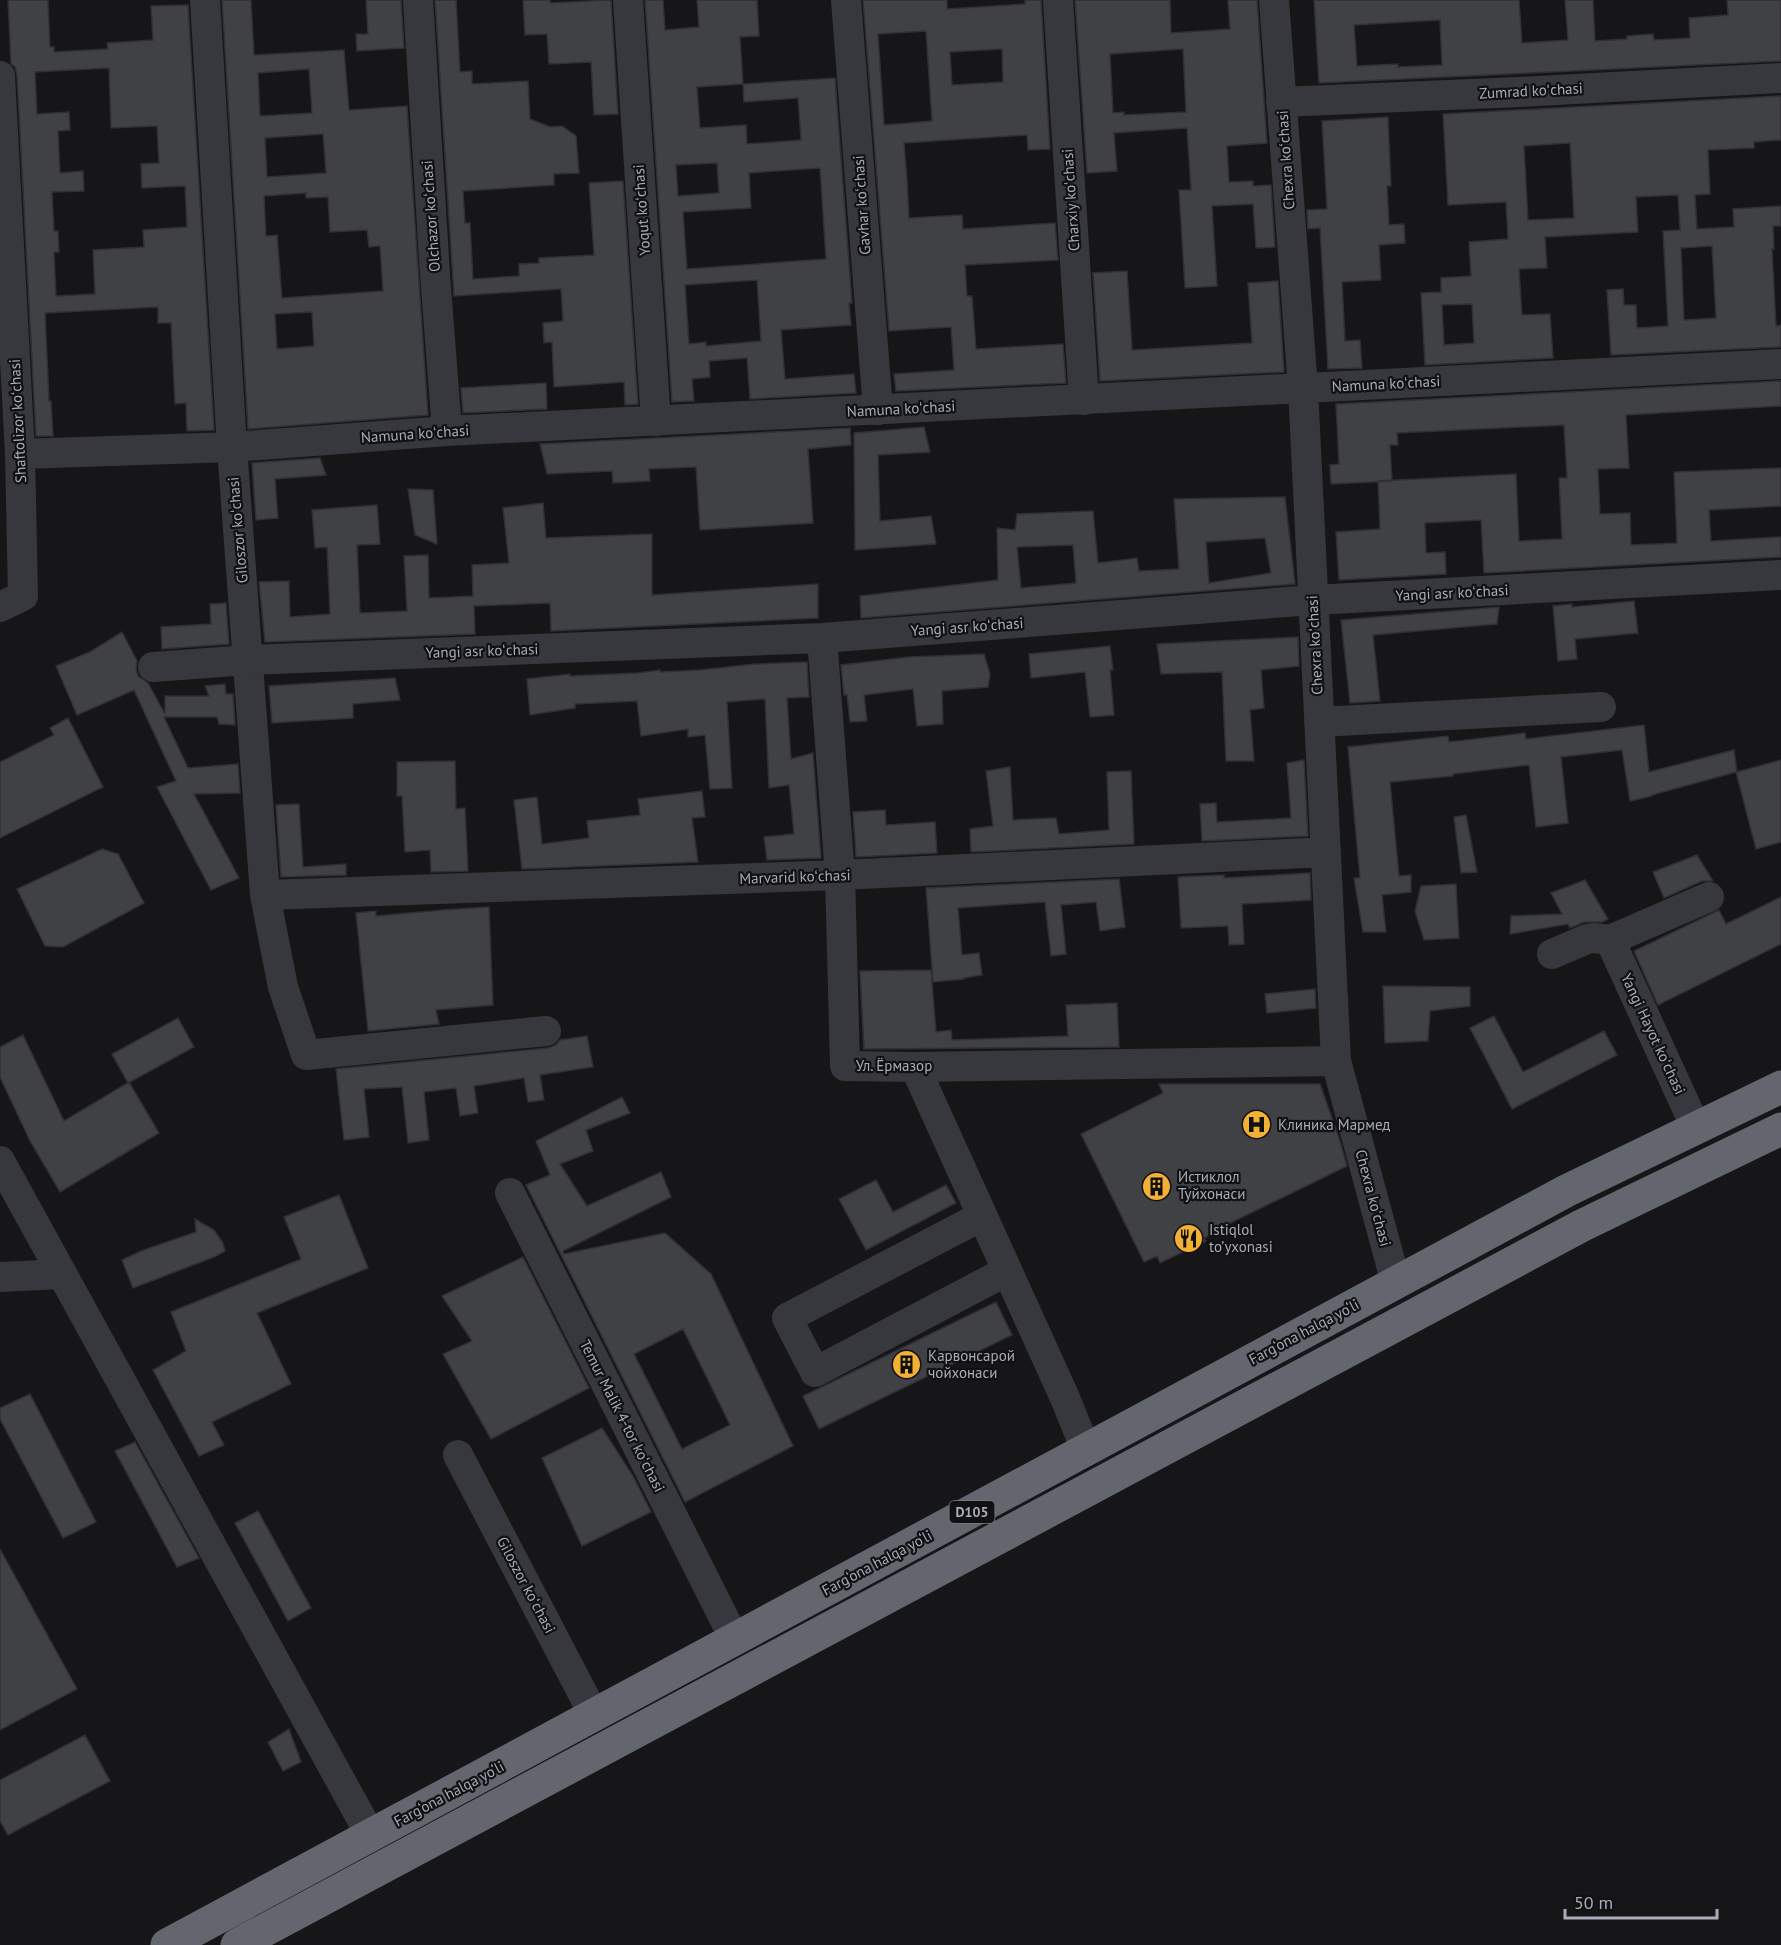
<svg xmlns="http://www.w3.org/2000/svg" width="1781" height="1945" font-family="'PT Sans',sans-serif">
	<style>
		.building { fill: #404145; stroke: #303034; stroke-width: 1.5; fill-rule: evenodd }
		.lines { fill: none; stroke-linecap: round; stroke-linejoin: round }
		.minor { stroke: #37383d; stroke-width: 30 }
		.highway { stroke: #63666e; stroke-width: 33 }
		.labels { text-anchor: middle; stroke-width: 4.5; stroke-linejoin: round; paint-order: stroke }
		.shield { fill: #111113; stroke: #7b7e86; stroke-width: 1.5 }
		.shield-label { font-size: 14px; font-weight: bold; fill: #a8adb8 }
		.street-label { font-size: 15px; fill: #a8adb8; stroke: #111113 }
		.poi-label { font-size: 15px; fill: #a8adb8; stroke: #111113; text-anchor: start }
	</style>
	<rect width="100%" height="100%" fill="#161618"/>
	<path class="building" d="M8 0H48L50 47H54V52L108 49 107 43 153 40 151 6 188 5 214 430 187 431 186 403 175 404 171 323H158V307L45 313 49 401H51L53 436H36L17 75 15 67 11 64ZM109 68 111 128 157 126 159 163 141 164 142 188 185 186 187 227 143 230 144 247 93 250 95 294 56 296 54 252H59L58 231H54L52 192 84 191 83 171 60 173 58 131 70 130 69 112 37 114 35 72Z
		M222 0H251L254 55 344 50 349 110 407 106 428 415 248 429ZM309 69 312 113 260 116 258 73ZM323 134 326 173 267 177 265 138ZM306 193V198L328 197 330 232 367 230 369 247 380 246 383 291 282 298 277 235 266 236 264 196ZM312 312 314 346 277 349 275 314Z
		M366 0H401L404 48 357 51 356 34H368Z
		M435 0H456L460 72 472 71V84L528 81 530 119 550 127 562 126 576 136 579 173 554 174V185L463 191 465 223H470L473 279 519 276V264L539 263V258L594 255 589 183 623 181 638 404 625 405 624 382 554 387 552 342 544 343 543 323 563 321 561 289 454 296Z
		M523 0H550V3L611 0 618 114 594 115 591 62 549 64 547 34 525 35Z
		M645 0H663L665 30 699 27 697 0H757L759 36 740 37 743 84 835 78 852 303H849L851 325 781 330 785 379 854 374 856 393 750 399 747 358 709 361 710 377 692 379 694 401 672 402ZM743 84 744 102 798 98 801 140 747 144 746 125 700 128 697 87ZM717 163 719 193 678 196 676 165ZM820 168 826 259 687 269 683 212 751 208 749 173ZM757 280 761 341 706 346V342L689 344 685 285Z
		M863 0H947V9L1025 4V0H1041L1050 149 1028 150 1027 135 904 143 907 179 909 218 962 215 963 229 1055 223 1058 260 965 265 967 296H972L976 349 1063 344 1066 383 896 391 894 374 954 370 951 327 889 331ZM926 31 932 121 884 125 878 34ZM1002 49 1003 82 952 85 950 52Z
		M1075 0H1170L1171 33 1230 29 1228 0H1257L1267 143 1227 146 1229 182 1253 181V186L1271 185 1275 247 1256 248 1253 204 1212 206 1217 286 1185 288 1179 190H1191L1187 128 1114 133 1117 171 1087 173ZM1183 49 1186 112 1124 115V112L1113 113 1110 54Z
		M1314 0H1519L1522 43 1568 40 1565 0H1593L1595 41 1627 39V36L1653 34 1654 40 1690 38 1689 18 1728 15 1727 0H1781V61L1319 83ZM1440 20 1442 65 1398 67V64L1357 66 1354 25Z
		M1781 96V140L1754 142V148L1708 150 1710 194 1695 195 1697 229 1734 227 1733 209 1781 206V226H1773L1774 249H1772L1776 326 1781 325V347L1611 355 1607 290 1623 289 1624 305H1636L1637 328 1668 326 1663 231 1680 230 1678 195 1636 197 1638 232 1545 237 1547 268 1519 269 1522 315 1550 314 1553 358 1425 365 1421 293 1441 292V278L1471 276 1469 242 1508 239 1506 202 1448 205 1443 114ZM1570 143 1574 218 1528 220 1524 146ZM1712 246 1716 318 1684 320 1681 248ZM1472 304 1474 343 1444 345 1442 305Z
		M1388 117 1391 186H1387L1389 225 1404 224 1405 243 1379 245 1381 280 1342 282 1345 341 1360 340 1362 368 1328 369 1320 228 1308 229 1307 210 1327 209 1322 121Z
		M1127 271 1132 350 1252 343 1248 283 1278 281 1284 372 1100 381 1093 273Z
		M1781 381V406L1626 415 1629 468 1598 469 1600 514 1630 513 1631 545 1677 543 1674 472 1781 468V506L1709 510 1711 541 1781 537V557L1484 573 1481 520 1425 523 1426 553 1445 552 1446 574 1339 580 1336 532 1380 529 1378 481 1516 474 1519 541 1562 539 1559 478H1567L1564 425 1397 433 1398 445H1390L1392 481 1331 484 1330 465 1339 464 1336 404Z
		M546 383 547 409 463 413 461 388Z
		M924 427 930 452 878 455 880 521 931 516 936 544 855 550 854 433Z
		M850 428 851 445 808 449 813 523 700 530 696 467 649 469 650 481 613 483 612 471 547 474 540 444Z
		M320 458 326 475 275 479 278 518 256 520 252 463Z
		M408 489 433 490 437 544 415 535Z
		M1285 497 1295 584 861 618 860 596 998 580 997 528 1015 530 1017 514 1093 511 1098 563 1137 558 1139 571 1179 569 1174 499ZM1265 538 1271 573 1209 583 1206 542ZM1073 545 1076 583 1021 588 1017 547Z
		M543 503 546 538 652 534V595L818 584V618L551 631 550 603 474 606 475 634 265 642 259 582 289 581 290 617 330 614 327 547 315 548 312 510 377 505 380 544 357 545 360 613 407 611 404 556 428 555 429 598 473 596 472 565 509 563 503 508Z
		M1634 601 1638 633 1575 639 1577 659 1558 661 1553 606 1572 604V607Z
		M226 603 229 644 162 649 161 627 211 624 210 604Z
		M1499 607 1497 624 1373 635 1380 701 1350 703 1341 620Z
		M122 632 137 661 136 669 138 676 148 683 165 714V696H209L205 686 225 684 226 694H233L235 725 219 724 217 717H164L188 768 238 764 240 793 194 794 239 878 211 890 157 787 176 781 134 690 77 715 56 666 90 652Z
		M1298 637 1299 666 1261 670 1264 708 1250 710 1254 761H1226L1222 672 1161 674 1157 644Z
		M1110 646 1113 670H1110L1114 715 1090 717 1085 672 1031 678 1029 654Z
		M984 654 990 674 988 687 942 691 943 724 917 726 913 689 864 695 867 721 850 722 847 695H844L841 665 909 657Z
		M807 662 809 697 787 698 791 759 813 753 821 858 767 860 764 837 794 834 789 785 769 788 765 699 727 702 732 788 710 789 705 735 688 737V729L641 736 637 701 575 704V708L530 715 527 679 570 674V676L638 673 660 670V672L700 670 755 664Z
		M395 678 400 700 353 704V718L272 723 269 686Z
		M68 718 103 787 0 838V762L54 735 50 728Z
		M1644 725 1649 772 1734 750 1737 772 1781 760V842L1756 849 1736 772 1652 795V796L1630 801 1622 750 1561 757 1568 823 1536 827 1529 765 1453 774V776L1390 782 1399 876 1411 875V892L1382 895 1386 932H1363L1354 878H1360L1348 747 1448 736 1449 742 1525 733 1526 739Z
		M1304 760 1308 836 1202 841 1200 804 1216 803 1217 822 1291 818 1287 763Z
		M455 761 456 809 465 808 468 871 431 872 430 850 405 852 402 796H397V762Z
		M1010 767 1013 820 1056 818 1059 834 1109 830 1107 772 1131 771 1134 844 971 852 970 829 993 826 986 771Z
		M702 791 705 817 692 818 698 862 522 869 514 800 537 797 542 844 589 838 587 821 640 815 638 799Z
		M299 804 303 867 346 864V875L281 877 276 805Z
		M885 810 886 825 935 822 937 853 856 857 853 812Z
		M1466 815 1477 872 1461 873 1454 817Z
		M102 849 118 854 144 903 63 947 45 946 17 889Z
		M1697 855 1713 881H1702L1664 898 1653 872Z
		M1310 873 1311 900 1242 904 1244 944 1229 945 1228 926 1181 928 1178 877 1224 875V878Z
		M1119 879 1125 927 1100 931 1096 902 1061 905 1066 954 1051 956 1045 902 958 908 962 955 979 953 982 975 964 978V979L933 982 926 888Z
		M1585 880 1608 919 1602 922H1584L1570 928 1568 924 1510 934 1511 916 1562 914 1551 893Z
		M1456 884 1459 938 1424 940 1415 911 1421 886Z
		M1781 897V944L1658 1005 1634 951 1719 910 1726 924Z
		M489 907 493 1005 436 1010 439 1024 368 1031 356 913 376 911V916L443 910Z
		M931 970 936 1032 951 1030 952 1040 1068 1036 1066 1005 1117 1003 1119 1047 864 1049 860 971Z
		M1383 986 1470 987V1006L1430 1011 1428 1041 1385 1043Z
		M1315 989 1316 1008 1267 1013 1265 994Z
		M1494 1016 1523 1072 1604 1031 1617 1055 1512 1109 1470 1028Z
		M178 1018 194 1047 128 1083 112 1054Z
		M23 1035 64 1121 129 1082 159 1133 60 1192 30 1141 0 1077V1047Z
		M587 1036 593 1067 540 1075 544 1100 528 1102 524 1078 474 1086 478 1113 460 1116 456 1088 424 1092 429 1140 408 1143 402 1087 364 1089 369 1137 344 1140 336 1069 548 1048 556 1045 560 1040Z
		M1159 1084H1320L1340 1141 1347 1166 1226 1225 1227 1226 1204 1238 1206 1241 1160 1263 1157 1256 1144 1262 1081 1134 1163 1093Z
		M622 1097 630 1113 586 1130 593 1151 560 1164 587 1206 661 1172 671 1197 563 1251 564 1254 665 1233 711 1274 793 1446 685 1502 526 1185 550 1175 536 1141ZM683 1329 730 1425 682 1449 634 1354Z
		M876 1180 893 1212 946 1185 956 1203 866 1250 839 1199Z
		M339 1195 368 1268 257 1313 291 1384 212 1422 224 1445 199 1456 153 1370 186 1351 171 1312 301 1259 284 1217Z
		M195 1219 214 1230 223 1243 225 1251 214 1257 133 1288 122 1260 141 1251 196 1232Z
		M523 1257 589 1388 491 1439 443 1354 472 1341 442 1296Z
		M996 1302 1012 1335 819 1429 803 1396Z
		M30 1394 96 1522 63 1538 0 1419V1408Z
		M602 1428 633 1476 651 1512 582 1546 542 1458Z
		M135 1442 199 1558 177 1567 115 1451Z
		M258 1511 311 1608 288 1621 235 1523Z
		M0 1549 77 1689 0 1730Z
		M289 1729 301 1762 283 1771 268 1742Z
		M85 1735 110 1781 8 1835 0 1821V1780Z"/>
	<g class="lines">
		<path class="minor" d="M205 0 232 447 265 895 283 987 306 1055 546 1031
			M418 0 435 274 447 431
			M628 0 656 421
			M846 0 878 410
			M1058 0 1084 400
			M1274 0 1303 388 1336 1061 1396 1283
			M0 76 20 454 23 596 0 607
			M1281 102 1519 92 1781 78
			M20 454 232 447 447 431 1781 364
			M822 638 840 875 845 1066 915 1067 1336 1061
			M153 667 248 660 822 638 1313 600 1781 575
			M1319 722 1601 707
			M265 895 840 875 1326 852
			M1552 954 1587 939 1594 938 1610 940
			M915 1067 1065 1398 1086 1450
			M1696 1128 1610 940 1709 897
			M0 1161 371 1836
			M510 1193 735 1640
			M982 1216 787 1318 815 1372 1007 1271
			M0 1277 62 1274
			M458 1455 594 1715"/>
		<path class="highway" d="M167 1945 1566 1191 1781 1087
			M237 1945 1581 1226 1781 1129"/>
	</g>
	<defs>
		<symbol id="hospital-disc" viewBox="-11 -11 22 22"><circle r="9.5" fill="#f2b134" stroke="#111113"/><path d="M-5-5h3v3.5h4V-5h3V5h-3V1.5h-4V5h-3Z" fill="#111"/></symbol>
		<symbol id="building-disc" viewBox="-11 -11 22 22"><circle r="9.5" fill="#f2b134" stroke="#111113"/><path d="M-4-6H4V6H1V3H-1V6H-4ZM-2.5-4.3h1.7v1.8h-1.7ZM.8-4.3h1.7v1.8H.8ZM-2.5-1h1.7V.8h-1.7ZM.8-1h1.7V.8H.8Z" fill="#111"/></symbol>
		<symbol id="restaurant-disc" viewBox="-11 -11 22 22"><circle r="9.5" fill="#f2b134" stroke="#111113"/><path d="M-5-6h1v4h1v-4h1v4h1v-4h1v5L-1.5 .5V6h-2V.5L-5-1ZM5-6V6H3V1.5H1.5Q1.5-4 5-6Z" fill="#111"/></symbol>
	</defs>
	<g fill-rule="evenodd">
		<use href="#hospital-disc" x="1240" y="1108" width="33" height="33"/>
		<use href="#building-disc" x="1140" y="1170" width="33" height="33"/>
		<use href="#restaurant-disc" x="1172" y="1222" width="33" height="33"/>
		<use href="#building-disc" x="890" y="1348" width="33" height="33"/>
	</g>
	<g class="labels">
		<rect class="shield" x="949.5" y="1501" width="45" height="22" rx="4.5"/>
		<g class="shield-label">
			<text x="972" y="1517">D105</text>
		</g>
		<g class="street-label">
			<text transform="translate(1531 91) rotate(-3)" y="5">Zumrad koʻchasi</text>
			<text transform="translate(1286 160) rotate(-94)" y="5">Chexra koʻchasi</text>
			<text transform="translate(1071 200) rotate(-94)" y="5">Charxiy koʻchasi</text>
			<text transform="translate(862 205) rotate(-94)" y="5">Gavhar koʻchasi</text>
			<text transform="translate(642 210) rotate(-94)" y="5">Yoqut koʻchasi</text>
			<text transform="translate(431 216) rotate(-94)" y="5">Olchazor koʻchasi</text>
			<text transform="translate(1386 384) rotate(-3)" y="5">Namuna koʻchasi</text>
			<text transform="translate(901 409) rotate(-3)" y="5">Namuna koʻchasi</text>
			<text transform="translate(18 421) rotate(-93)" y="5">Shaftolizor koʻchasi</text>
			<text transform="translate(415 434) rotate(-4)" y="5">Namuna koʻchasi</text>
			<text transform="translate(238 530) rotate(-95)" y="5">Giloszor koʻchasi</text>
			<text transform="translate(1452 593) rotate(-3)" y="5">Yangi asr koʻchasi</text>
			<text transform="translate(967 627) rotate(-4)" y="5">Yangi asr koʻchasi</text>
			<text transform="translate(1315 645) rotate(-93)" y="5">Chexra koʻchasi</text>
			<text transform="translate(482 651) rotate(-2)" y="5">Yangi asr koʻchasi</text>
			<text transform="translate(795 877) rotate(-2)" y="5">Marvarid koʻchasi</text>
			<text transform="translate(1653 1034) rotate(65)" y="5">Yangi Hayot koʻchasi</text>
			<text x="894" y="1071">Ул. Ёрмазор</text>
			<text transform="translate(1373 1198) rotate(75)" y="5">Chexra koʻchasi</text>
			<text transform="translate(1304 1332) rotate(-28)" y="5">Farg‘ona halqa yo‘li</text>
			<text transform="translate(622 1416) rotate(63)" y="5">Temur Malik 4-tor koʻchasi</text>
			<text transform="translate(877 1563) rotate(-28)" y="5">Farg‘ona halqa yo‘li</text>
			<text transform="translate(526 1585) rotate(62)" y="5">Giloszor koʻchasi</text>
			<text transform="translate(449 1794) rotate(-28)" y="5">Farg‘ona halqa yo‘li</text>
		</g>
		<g class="poi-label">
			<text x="1278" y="1130">Клиника Мармед</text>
			<text x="1178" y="1182">Истиклол<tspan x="1178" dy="17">Туйхонаси</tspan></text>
			<text x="1209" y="1235">Istiqlol<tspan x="1209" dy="17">to’yxonasi</tspan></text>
			<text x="928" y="1361">Карвонсарой<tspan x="928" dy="17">чойхонаси</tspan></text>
		</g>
	</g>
	<path d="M1565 1909v9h152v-9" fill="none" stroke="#a8adb8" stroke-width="3"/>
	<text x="1574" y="1909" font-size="18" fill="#a8adb8" stroke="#111113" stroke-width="4.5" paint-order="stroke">50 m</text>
</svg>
